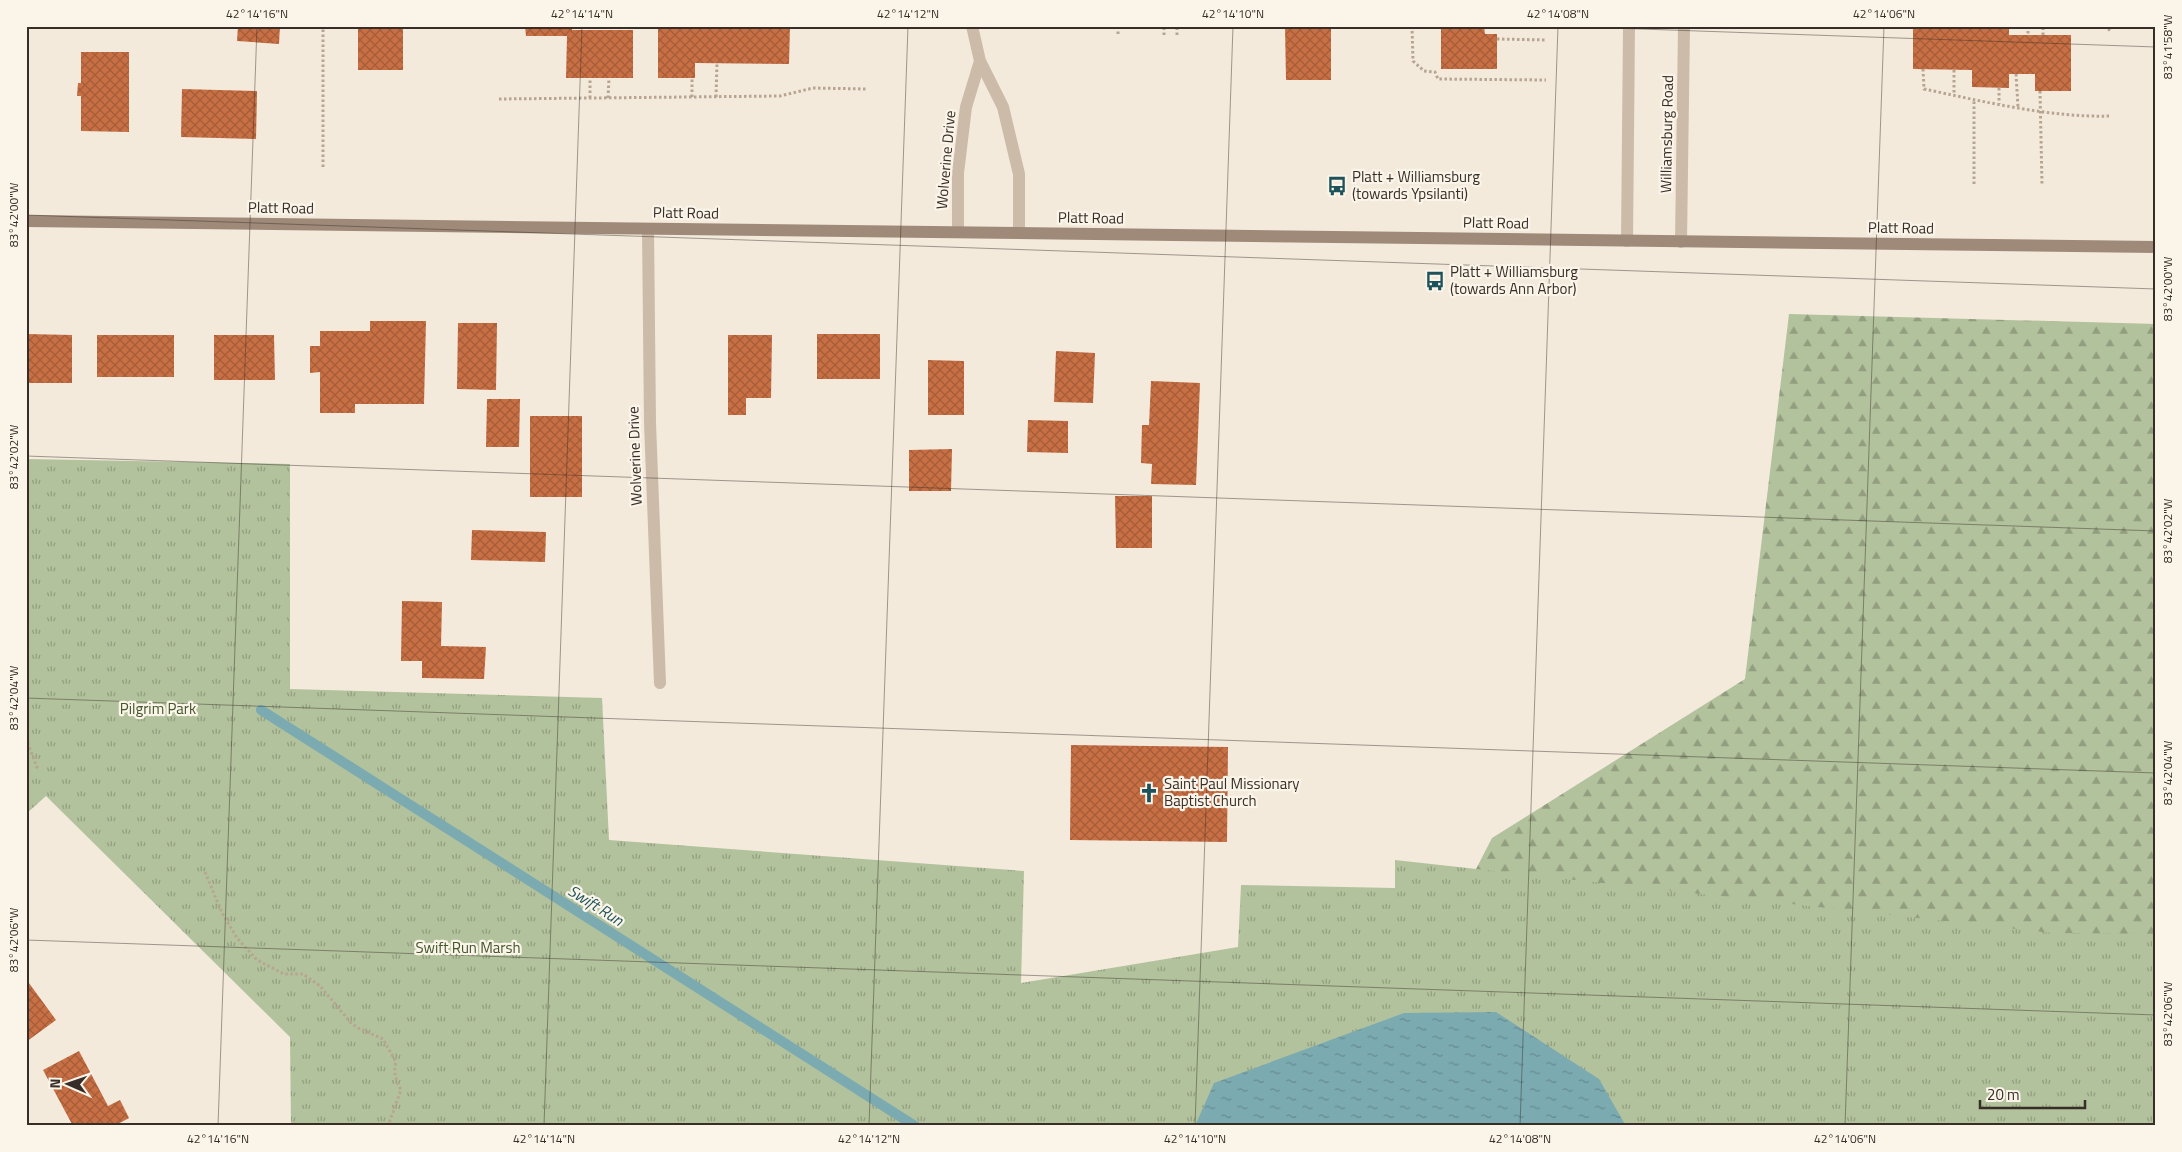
<svg xmlns="http://www.w3.org/2000/svg" width="2182" height="1152" font-family="'Titillium Web',sans-serif">
	<style>
		.forest { fill: url(#forest-firs) }
		.park { fill: url(#park-tufts) }
		.water { fill: url(#water-ripples) }
		.lines { fill: none; stroke-linecap: round; stroke-linejoin: round }
		.stream { stroke: #7baab1; stroke-width: 10 }
		.building { fill: url(#building-cross-hatch) }
		.path { stroke: #b7a592; stroke-width: 3; stroke-dasharray: 2.5 2.5; stroke-linecap: butt }
		.minor { stroke: #cbbba8; stroke-width: 12 }
		.secondary { stroke: #9f8a79; stroke-width: 12 }
		.ticks { fill: none; stroke: #382e28; stroke-width: 1; stroke-opacity: 0.45 }
		.labels { text-anchor: middle; stroke-width: 4.5; stroke-linejoin: round; paint-order: stroke }
		.street-label { font-size: 15px; fill: #382e28; stroke: #faf4e9 }
		.poi-label { font-size: 15px; fill: #382e28; stroke: #faf4e9; text-anchor: start }
		.park-label { font-size: 15px; fill: #44572b; stroke: #faf4e9 }
		.water-label { font-size: 16px; font-style: italic; fill: #1d525b; stroke: #faf4e9 }
		.neatline { fill: none; stroke: #382e28; stroke-width: 2 }
		.ticks-label { font-size: 12px; text-anchor: middle; fill: #382e28 }
	</style>
	<defs>
		<pattern id="forest-firs" width="22" height="20" patternUnits="userSpaceOnUse" patternTransform="scale(1.25)"><rect width="22" height="20" fill="#b2c29c"/><path d="M5 1l3.5 6h-7zM16 11l3.5 6h-7z" fill="#929e7f"/></pattern>
		<pattern id="park-tufts" width="24" height="20" patternUnits="userSpaceOnUse" patternTransform="scale(1.25)"><rect width="24" height="20" fill="#b2c29c"/><path d="M3 7l-1-3M5 7V3M7 7l1-3M15 17l-1-3M17 17v-4M19 17l1-3" fill="none" stroke="#929e7f"/></pattern>
		<pattern id="water-ripples" width="26" height="14" patternUnits="userSpaceOnUse" patternTransform="scale(1.25)"><rect width="26" height="14" fill="#7baab1"/><path d="M2 4q2-2 4 0t4 0M15 11q2-2 4 0t4 0" fill="none" stroke="#668b90"/></pattern>
		<pattern id="building-cross-hatch" width="8" height="8" patternUnits="userSpaceOnUse" patternTransform="scale(1.25)"><rect width="8" height="8" fill="#c96f44"/><path d="M0 0l8 8M0 8l8-8" fill="none" stroke="#a45c39"/></pattern>
	</defs>
	<rect width="100%" height="100%" fill="#f3eadc"/>
	<path class="forest" d="M1789 314 2156 324V1126L1424 970 1492 838 1745 679Z"/>
	<path class="park" d="M26 459 290 464V689L602 698 609 840 1024 871 1021 983 1238 947 1241 885 1395 888V860L2052 933 2156 934V1126H291L290 1037 46 796 26 814Z"/>
	<path class="water" d="M1496 1012 1599 1079 1626 1126H1195L1214 1083 1404 1013Z"/>
	<g class="lines">
		<path class="stream" d="M261 710 915 1126"/>
	</g>
	<path class="building" d="M238 26H280L279 44 237 41Z
		M358 26H403V70H358Z
		M525 26H572V30H633V78H566L567 36H526Z
		M658 26H790L789 64 695 63V78H658Z
		M1285 26H1331V80H1286Z
		M1441 26H1484L1485 34H1497V69H1441Z
		M1913 26 2009 27V35H2071V91H2035V74H2009V88L1972 87V70L1913 69Z
		M81 52H129V132L81 131V96H77L78 83H81Z
		M182 89 257 91 256 139 181 137Z
		M370 321H426L424 404H355V413H320V372L310 373V346H320V331H370Z
		M458 323H497L496 390 457 389Z
		M26 334 72 335V383H26Z
		M817 334H880V379H817Z
		M97 335H174V377H97Z
		M214 335H274L275 380H214Z
		M728 335H772L771 398H746V415H728Z
		M1056 351 1095 353 1093 403 1054 402Z
		M928 360 964 361V415H928Z
		M1151 381 1200 383 1196 485 1151 484 1152 464 1141 463 1142 425H1149Z
		M487 399H520L519 447H486Z
		M530 416H582V497H530Z
		M1028 420 1068 421V453L1027 452Z
		M952 449 951 491H909V450Z
		M1115 496H1152V548H1116Z
		M472 530 546 532 545 562 471 560Z
		M402 601 442 602 441 646 486 647 484 679 422 678V661H401Z
		M1071 745 1228 747 1227 842 1070 840Z
		M26 979 56 1020 26 1042Z
		M79 1051 108 1106 120 1100 129 1118 114 1126H73L43 1070Z"/>
	<g class="lines">
		<path class="path" d="M1412 26 1413 61 1424 71 1435 72 1438 79 1546 80
			M1959 26V27
			M2028 26V35
			M2104 26 2111 31
			M498 27H525
			M1263 27H1285
			M1994 27V26
			M1118 34V26
			M1164 35V26
			M1177 35V26
			M2043 35V26
			M1497 39 1546 40
			M1923 69 1924 89C1981 101 2051 118 2110 116
			M1954 70V95
			M2016 74 2018 107
			M1999 88V104
			M2040 91 2042 185
			M692 97V78
			M716 97 717 63
			M590 98V78
			M608 98 609 78
			M499 99 780 96 813 88 866 89
			M323 167V26
			M1974 184V100
			M26 738 38 770
			M205 872 222 913 237 938 257 960 284 974H303L320 986 351 1023 358 1028 383 1039 396 1062C393 1073 396 1080 401 1090L388 1126"/>
		<path class="minor" d="M972 26 980 61 1003 107 1019 174V233
			M648 229 650 423 660 683
			M958 232V173L966 107 980 61
			M1627 241 1629 26
			M1681 242 1684 26"/>
		<path class="secondary" d="M26 221 2156 247"/>
	</g>
	<path class="ticks" d="M1555 26 2156 47M26 215 2156 289M26 456 2156 531M26 698 2156 773M26 940 2156 1015M218 1126 257 26M544 1126 582 26M869 1126 908 26M1195 1126 1233 26M1520 1126 1558 26M1845 1126 1884 26"/>
	<defs>
		<symbol id="bus-bare" viewBox="-9 -9 18 18"><path d="M-5-6H5V4H4V6H2V4H-2V6H-4V4H-5ZM-3.5-4V0h7V-4ZM-3.5 1.2v1.5H-2V1.2ZM2 1.2v1.5H3.5V1.2Z" fill="#1d525b" stroke="#faf4e9" stroke-width="2.5" paint-order="stroke"/></symbol>
		<symbol id="church-bare" viewBox="-9 -9 18 18"><path d="M-1.2-6h2.4v3.5h3.3v2.4h-3.3V6h-2.4V-.1h-3.3v-2.4h3.3Z" fill="#1d525b" stroke="#faf4e9" stroke-width="2.5" paint-order="stroke"/></symbol>
	</defs>
	<g fill-rule="evenodd">
		<use href="#bus-bare" x="1323" y="172" width="28" height="28"/>
		<use href="#bus-bare" x="1421" y="267" width="28" height="28"/>
		<use href="#church-bare" x="1135" y="779" width="28" height="28"/>
	</g>
	<g class="labels">
		<g class="street-label">
			<text transform="translate(1667 134) rotate(-89)" y="5">Williamsburg Road</text>
			<text transform="translate(946 160) rotate(-85)" y="5">Wolverine Drive</text>
			<text transform="translate(281 208) rotate(1)" y="5">Platt Road</text>
			<text transform="translate(686 213) rotate(1)" y="5">Platt Road</text>
			<text transform="translate(1091 218) rotate(1)" y="5">Platt Road</text>
			<text transform="translate(1496 223) rotate(1)" y="5">Platt Road</text>
			<text transform="translate(1901 228) rotate(1)" y="5">Platt Road</text>
			<text transform="translate(635 456) rotate(-92)" y="5">Wolverine Drive</text>
		</g>
		<g class="poi-label">
			<text x="1352" y="182">Platt + Williamsburg<tspan x="1352" dy="17">(towards Ypsilanti)</tspan></text>
			<text x="1450" y="277">Platt + Williamsburg<tspan x="1450" dy="17">(towards Ann Arbor)</tspan></text>
			<text x="1164" y="789">Saint Paul Missionary<tspan x="1164" dy="17">Baptist Church</tspan></text>
		</g>
		<g class="park-label">
			<text x="158" y="714">Pilgrim Park</text>
			<text x="468" y="953">Swift Run Marsh</text>
		</g>
		<g class="water-label">
			<text transform="translate(596 905) rotate(32)" y="6">Swift Run</text>
		</g>
	</g>
	<rect width="2182" height="1152" fill="none" stroke="#faf4e9" stroke-width="55"/>
	<g transform="translate(68 1084) rotate(272)" stroke="#faf4e9" stroke-width="4" paint-order="stroke">
	<path d="M0-4L9 19L0 12L-9 19Z" fill="#382e28"/>
	<text y="-8" font-size="14" font-weight="bold" text-anchor="middle" fill="#382e28">N</text>
	</g>
	<path d="M1980 1100v8h105v-8" fill="none" stroke="#382e28" stroke-width="2.5"/>
	<text x="1987" y="1100" font-size="15" fill="#382e28" stroke="#faf4e9" stroke-width="4" paint-order="stroke">20 m</text>
	<rect x="28" y="28" width="2126" height="1096" class="neatline"/>
	<g class="ticks-label">
		<text x="257" y="18">42°14'16"N</text>
		<text x="582" y="18">42°14'14"N</text>
		<text x="908" y="18">42°14'12"N</text>
		<text x="1233" y="18">42°14'10"N</text>
		<text x="1558" y="18">42°14'08"N</text>
		<text x="1884" y="18">42°14'06"N</text>
		<text transform="translate(2168 47) rotate(-90)" y="4">83°41'58"W</text>
		<text transform="translate(14 215) rotate(-90)" y="4">83°42'00"W</text>
		<text transform="translate(2168 289) rotate(-90)" y="4">83°42'00"W</text>
		<text transform="translate(14 457) rotate(-90)" y="4">83°42'02"W</text>
		<text transform="translate(2168 531) rotate(-90)" y="4">83°42'02"W</text>
		<text transform="translate(14 698) rotate(-90)" y="4">83°42'04"W</text>
		<text transform="translate(2168 773) rotate(-90)" y="4">83°42'04"W</text>
		<text transform="translate(14 940) rotate(-90)" y="4">83°42'06"W</text>
		<text transform="translate(2168 1014) rotate(-90)" y="4">83°42'06"W</text>
		<text x="218" y="1143">42°14'16"N</text>
		<text x="544" y="1143">42°14'14"N</text>
		<text x="869" y="1143">42°14'12"N</text>
		<text x="1195" y="1143">42°14'10"N</text>
		<text x="1520" y="1143">42°14'08"N</text>
		<text x="1845" y="1143">42°14'06"N</text>
	</g>
</svg>
